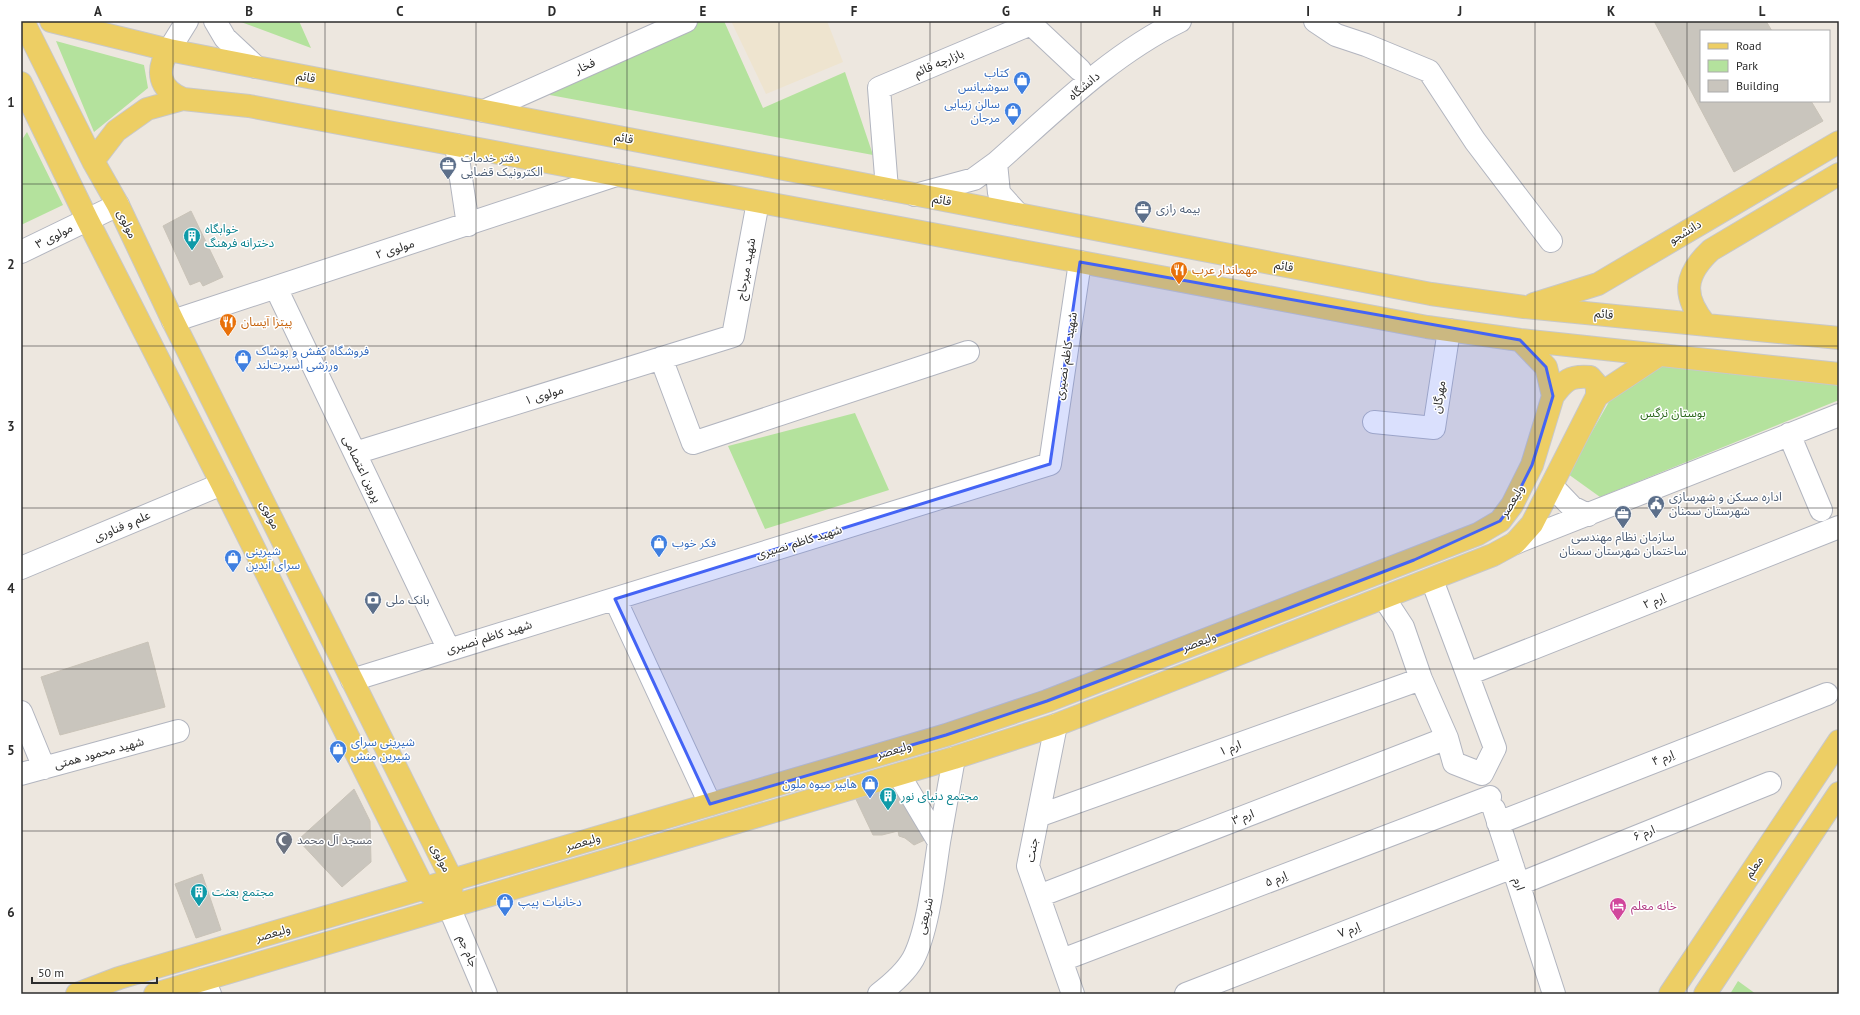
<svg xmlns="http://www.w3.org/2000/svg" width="1860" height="1015" font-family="'PT Sans','Noto Sans Arabic',sans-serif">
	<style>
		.education { fill: #eee4cf }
		.green { fill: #b4e29d }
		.building { fill: #c9c5bd; stroke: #c9c3b8 }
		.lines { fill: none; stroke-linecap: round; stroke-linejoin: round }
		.minor-casing { stroke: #b2b5bf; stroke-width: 24 }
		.major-casing { stroke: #c8c8c8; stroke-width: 24 }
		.minor { stroke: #fff; stroke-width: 22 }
		.major { stroke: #edce64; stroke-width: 22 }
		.marked { fill: #4464f5; fill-opacity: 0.2; stroke: #4464f5; stroke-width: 3; stroke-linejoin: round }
		.grid { fill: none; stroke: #2c2c2c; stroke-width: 1; stroke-opacity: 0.55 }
		.labels { text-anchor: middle; stroke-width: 3; stroke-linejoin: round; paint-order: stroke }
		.street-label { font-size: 12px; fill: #2c2c2c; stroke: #fff }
		.shop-label { font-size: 12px; fill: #366cbe; stroke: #fff; text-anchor: start }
		.service-label { font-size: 12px; fill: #4e5e75; stroke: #fff; text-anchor: start }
		.culture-label { font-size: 12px; fill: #0d838f; stroke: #fff; text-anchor: start }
		.food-label { font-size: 12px; fill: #c56008; stroke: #fff; text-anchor: start }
		.park-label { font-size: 12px; fill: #2c681d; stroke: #fff }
		.worship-label { font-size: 12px; fill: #5b616d; stroke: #fff; text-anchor: start }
		.hotel-label { font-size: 12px; fill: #b23c85; stroke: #fff; text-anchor: start }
		.neatline { fill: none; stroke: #2c2c2c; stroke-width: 1.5 }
		.grid-label { font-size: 13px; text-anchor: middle; font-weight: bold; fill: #2c2c2c }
	</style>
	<rect width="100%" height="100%" fill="#ede7df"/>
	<path class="education" d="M731 21H827L843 62 766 94Z"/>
	<path class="green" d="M241 21H299L311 48 241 22Z
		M695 21H724L763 108 845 72 873 155 539 93Z
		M56 41 144 65 148 88 94 132Z
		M27 132 63 205 21 225V141Z
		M1658 364 1818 376 1839 387V400L1600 497 1568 474 1618 386Z
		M855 413 889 490 765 529 728 446Z
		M1738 981 1756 994H1730Z"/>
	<path class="building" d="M1654 21H1766L1772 31H1701V101H1811L1823 121 1734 172Z
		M191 211 223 277 203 286 200 281 190 285 163 226Z
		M148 642 165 707 60 735 41 677Z
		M897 780 927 839 914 845 905 838 899 836 898 831 882 835H873L853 793Z
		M354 789 370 821 371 862 342 887 298 840Z
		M202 874 221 930 196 938 175 884Z"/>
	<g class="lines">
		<defs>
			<path id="minor" d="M215 21 225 38 256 67
				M1315 21 1336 35 1366 45 1429 71 1475 141 1551 241
				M169 50 187 21
				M484 111 686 21
				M456 145 468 225
				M996 163C1054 112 1110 55 1180 21
				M887 189 879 88 1031 24 1080 70
				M915 195 974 179 996 163 999 193 1018 214
				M21 252 118 205
				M276 288 449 650
				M173 321 616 175
				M661 358 693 443 968 352
				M1374 422 1434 428 1449 330
				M1789 434 1821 510
				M355 453 733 336 758 202
				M1552 486 1572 507 1588 515
				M1515 543 1839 415
				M21 568 222 484
				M1384 598 1403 627 1421 679 1447 738 1454 763 1482 774 1495 748 1432 580
				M615 599 710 804
				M1468 674 1839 527
				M352 680 1050 464 1080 262
				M21 712 44 768
				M1056 725 1028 866 1073 994
				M21 774 178 731
				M899 775 939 842 954 758
				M1494 809 1554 994
				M1038 816 1421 679
				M1498 823 1827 694
				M1519 884 1770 783
				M1039 896 1447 738
				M449 907 486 994
				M1062 960 1490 797
				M203 980 210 994
				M879 994C892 984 905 973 913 959 928 931 934 875 939 842
				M1186 994 1513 867"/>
			<path id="major" d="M23 21 93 161 118 205 173 321 452 880 451 894
				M51 21 169 50 256 67 1431 294 1524 307 1839 338
				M169 50C155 71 159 89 183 99
				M21 83 87 219 222 484 424 889 435 897
				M93 161 116 131 147 109 183 99 249 106 1427 327 1520 340 1839 374
				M1534 304 1598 284 1839 142
				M1705 324C1682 296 1684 275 1711 250L1839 174
				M1553 396C1564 381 1570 375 1590 377L1597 385V396
				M77 994 119 978 946 735 1047 701 1478 534 1500 521 1512 505 1532 465 1553 396 1546 367 1520 340
				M155 994 954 758 1056 725 1493 555 1515 543 1532 524 1597 396 1659 355
				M1670 994 1839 741
				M1705 994 1839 793"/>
		</defs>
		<use href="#minor" class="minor-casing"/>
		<use href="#major" class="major-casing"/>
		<use href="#minor" class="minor"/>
		<use href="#major" class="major"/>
	</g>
	<path class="marked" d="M1080 262 1520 340 1546 367 1553 396 1532 465 1512 505 1500 521 1414 560 1047 701 946 735 710 804 615 599 1050 464Z"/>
	<path class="grid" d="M173 21V994M325 21V994M476 21V994M627 21V994M779 21V994M930 21V994M1081 21V994M1233 21V994M1384 21V994M1535 21V994M1687 21V994M21 184H1839M21 346H1839M21 508H1839M21 669H1839M21 831H1839"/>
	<defs>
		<symbol id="shop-pin" viewBox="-11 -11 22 30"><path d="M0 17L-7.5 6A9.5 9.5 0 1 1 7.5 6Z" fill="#3f7fe0" stroke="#fff"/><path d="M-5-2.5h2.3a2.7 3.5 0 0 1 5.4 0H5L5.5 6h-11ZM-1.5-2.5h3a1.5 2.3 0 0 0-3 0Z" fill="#fff"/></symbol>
		<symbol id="office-pin" viewBox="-11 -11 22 30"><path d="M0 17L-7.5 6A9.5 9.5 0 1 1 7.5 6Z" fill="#5c6f8a" stroke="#fff"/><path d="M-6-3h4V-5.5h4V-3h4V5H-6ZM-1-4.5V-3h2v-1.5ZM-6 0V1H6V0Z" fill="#fff"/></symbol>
		<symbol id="building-pin" viewBox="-11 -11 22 30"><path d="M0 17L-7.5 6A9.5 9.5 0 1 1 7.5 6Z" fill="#0f9aa8" stroke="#fff"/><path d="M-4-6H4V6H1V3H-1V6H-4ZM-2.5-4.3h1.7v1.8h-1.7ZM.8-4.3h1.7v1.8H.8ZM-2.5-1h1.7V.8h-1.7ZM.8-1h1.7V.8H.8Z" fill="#fff"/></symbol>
		<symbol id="restaurant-pin" viewBox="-11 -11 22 30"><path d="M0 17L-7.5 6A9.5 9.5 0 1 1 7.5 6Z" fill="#e8710a" stroke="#fff"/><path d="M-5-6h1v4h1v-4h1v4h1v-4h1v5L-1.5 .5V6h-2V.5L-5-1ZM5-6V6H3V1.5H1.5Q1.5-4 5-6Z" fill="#fff"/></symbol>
		<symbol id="civic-pin" viewBox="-11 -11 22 30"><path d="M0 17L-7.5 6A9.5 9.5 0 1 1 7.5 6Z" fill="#5c6f8a" stroke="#fff"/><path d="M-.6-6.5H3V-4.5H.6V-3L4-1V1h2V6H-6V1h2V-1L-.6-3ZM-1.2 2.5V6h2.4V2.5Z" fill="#fff"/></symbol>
		<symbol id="bank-pin" viewBox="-11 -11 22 30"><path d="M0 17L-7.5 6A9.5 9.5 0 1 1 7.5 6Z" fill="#5c6f8a" stroke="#fff"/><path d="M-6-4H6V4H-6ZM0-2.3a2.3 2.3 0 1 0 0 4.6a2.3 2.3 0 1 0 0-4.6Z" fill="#fff"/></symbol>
		<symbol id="mosque-pin" viewBox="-11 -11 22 30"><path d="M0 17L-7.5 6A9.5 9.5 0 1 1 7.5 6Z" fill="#6b7280" stroke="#fff"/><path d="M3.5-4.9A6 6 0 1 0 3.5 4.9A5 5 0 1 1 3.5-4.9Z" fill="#fff"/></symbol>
		<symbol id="hotel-pin" viewBox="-11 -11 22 30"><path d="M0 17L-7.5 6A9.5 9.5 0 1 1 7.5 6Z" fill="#d1479c" stroke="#fff"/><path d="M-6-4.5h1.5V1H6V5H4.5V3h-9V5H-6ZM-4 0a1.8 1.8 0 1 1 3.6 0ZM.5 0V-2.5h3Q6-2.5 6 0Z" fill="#fff"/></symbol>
	</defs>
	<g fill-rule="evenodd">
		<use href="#shop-pin" x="1012" y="70" width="20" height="27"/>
		<use href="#shop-pin" x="1003" y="101" width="20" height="27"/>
		<use href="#office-pin" x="438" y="155" width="20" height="27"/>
		<use href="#office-pin" x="1133" y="199" width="20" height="27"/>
		<use href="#building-pin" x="182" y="226" width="20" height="27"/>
		<use href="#restaurant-pin" x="1169" y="260" width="20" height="27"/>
		<use href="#restaurant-pin" x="218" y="312" width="20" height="27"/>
		<use href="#shop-pin" x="233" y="348" width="20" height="27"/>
		<use href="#civic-pin" x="1646" y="494" width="20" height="27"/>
		<use href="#office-pin" x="1613" y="504" width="20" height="27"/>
		<use href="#shop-pin" x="649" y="533" width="20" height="27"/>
		<use href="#shop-pin" x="223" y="548" width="20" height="27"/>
		<use href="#bank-pin" x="363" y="590" width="20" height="27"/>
		<use href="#shop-pin" x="328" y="739" width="20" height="27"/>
		<use href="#shop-pin" x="860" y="774" width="20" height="27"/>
		<use href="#building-pin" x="878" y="786" width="20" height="27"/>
		<use href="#mosque-pin" x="274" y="830" width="20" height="27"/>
		<use href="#building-pin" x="189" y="882" width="20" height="27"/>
		<use href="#shop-pin" x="495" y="892" width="20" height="27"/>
		<use href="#hotel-pin" x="1608" y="896" width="20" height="27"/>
	</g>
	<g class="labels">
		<g class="street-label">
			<text transform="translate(939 63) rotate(-23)" y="4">بازارچه قائم</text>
			<text transform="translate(585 66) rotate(-24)" y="4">فخار</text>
			<text transform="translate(306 77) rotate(11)" y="4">قائم</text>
			<text transform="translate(1084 86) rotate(-40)" y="4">دانشگاه</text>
			<text transform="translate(624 138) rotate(11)" y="4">قائم</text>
			<text transform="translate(942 200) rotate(11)" y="4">قائم</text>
			<text transform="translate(127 224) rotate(65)" y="4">مولوی</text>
			<text transform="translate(1685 232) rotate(-31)" y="4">دانشجو</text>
			<text transform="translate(54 236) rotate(-27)" y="4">مولوی ۳</text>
			<text transform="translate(395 249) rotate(-18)" y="4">مولوی ۲</text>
			<text transform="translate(1284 266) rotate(11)" y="4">قائم</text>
			<text transform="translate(746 269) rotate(-80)" y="4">شهید میرحاج</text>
			<text transform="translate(1604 314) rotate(6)" y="4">قائم</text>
			<text transform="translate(1066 356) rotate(-81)" y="4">شهید کاظم نصیری</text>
			<text transform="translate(544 395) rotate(-17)" y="4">مولوی ۱</text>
			<text transform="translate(1439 397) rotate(-81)" y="4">مهرگان</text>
			<text transform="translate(362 469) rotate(64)" y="4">پروین اعتصامی</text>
			<text transform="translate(1512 501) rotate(-59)" y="4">ولیعصر</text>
			<text transform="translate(270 515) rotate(63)" y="4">مولوی</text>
			<text transform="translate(122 526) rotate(-23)" y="4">علم و فناوری</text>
			<text transform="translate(799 542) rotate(-17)" y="4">شهید کاظم نصیری</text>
			<text transform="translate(1654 601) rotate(-22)" y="4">اِرم ۲</text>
			<text transform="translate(489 637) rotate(-17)" y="4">شهید کاظم نصیری</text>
			<text transform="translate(1199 642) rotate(-21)" y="4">ولیعصر</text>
			<text transform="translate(1230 748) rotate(-20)" y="4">ارم ۱</text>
			<text transform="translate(894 750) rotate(-16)" y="4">ولیعصر</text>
			<text transform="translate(99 753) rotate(-15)" y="4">شهید محمود همتی</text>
			<text transform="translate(1663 758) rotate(-21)" y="4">اِرم ۴</text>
			<text transform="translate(1243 817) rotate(-21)" y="4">ارم ۳</text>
			<text transform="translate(1644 833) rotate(-22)" y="4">ارم ۶</text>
			<text transform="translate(583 842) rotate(-16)" y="4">ولیعصر</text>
			<text transform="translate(1032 850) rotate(-81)" y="4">جنت</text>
			<text transform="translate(441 858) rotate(63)" y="4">مولوی</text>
			<text transform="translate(1754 867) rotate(-56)" y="4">معلم</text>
			<text transform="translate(1276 879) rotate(-21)" y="4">اِرم ۵</text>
			<text transform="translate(1519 884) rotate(73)" y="4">ارم</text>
			<text transform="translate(925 916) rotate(-77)" y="4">شریعتی</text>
			<text transform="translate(1349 930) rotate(-21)" y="4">اِرم ۷</text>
			<text transform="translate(273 933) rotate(-16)" y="4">ولیعصر</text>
			<text transform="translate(468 951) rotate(67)" y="4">جام جم</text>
		</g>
		<g class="shop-label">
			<text x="1009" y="77" text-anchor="end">کتاب<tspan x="1009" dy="14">سوشیانس</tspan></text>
			<text x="1000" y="108" text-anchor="end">سالن زیبایی<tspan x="1000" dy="14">مرجان</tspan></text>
			<text x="256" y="355">فروشگاه کفش و پوشاک<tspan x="256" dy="14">ورزشی اسپرت‌لند</tspan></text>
			<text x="672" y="547">فکر خوب</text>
			<text x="246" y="555">شیرینی<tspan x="246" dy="14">سرای آیدین</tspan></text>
			<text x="351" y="746">شیرینی سرای<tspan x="351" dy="14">شیرین منش</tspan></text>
			<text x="857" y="788" text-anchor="end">هایپر میوه ملون</text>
			<text x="518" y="906">دخانیات پیپ</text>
		</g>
		<g class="service-label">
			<text x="461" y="162">دفتر خدمات<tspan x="461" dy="14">الکترونیک قضایی</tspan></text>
			<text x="1156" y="213">بیمه رازی</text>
			<text x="1669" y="501">اداره مسکن و شهرسازی<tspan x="1669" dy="14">شهرستان سمنان</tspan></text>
			<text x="1623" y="541" text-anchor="middle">سازمان نظام مهندسی<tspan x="1623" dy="14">ساختمان شهرستان سمنان</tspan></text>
			<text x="386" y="604">بانک ملی</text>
		</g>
		<g class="culture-label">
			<text x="205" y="233">خوابگاه<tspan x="205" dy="14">دخترانه فرهنگ</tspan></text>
			<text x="901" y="800">مجتمع دنیای نور</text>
			<text x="212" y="896">مجتمع بعثت</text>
		</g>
		<g class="food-label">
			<text x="1192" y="274">مهماندار عرب</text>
			<text x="241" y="326">پیتزا آیسان</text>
		</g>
		<g class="park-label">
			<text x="1673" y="417">بوستان نرگس</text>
		</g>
		<g class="worship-label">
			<text x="297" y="844">مسجد آل محمد</text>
		</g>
		<g class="hotel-label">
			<text x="1631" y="910">خانه معلم</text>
		</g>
	</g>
	<rect width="1860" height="1015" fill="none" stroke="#ffffff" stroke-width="44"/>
	<rect x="1700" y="30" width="130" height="72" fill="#ffffff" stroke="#ababab"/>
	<rect x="1708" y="43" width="20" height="6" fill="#edce64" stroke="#ababab"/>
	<text x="1736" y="50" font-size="12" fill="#2c2c2c">Road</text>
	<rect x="1708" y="60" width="20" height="12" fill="#b4e29d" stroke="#ababab"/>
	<text x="1736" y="70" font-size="12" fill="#2c2c2c">Park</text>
	<rect x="1708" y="80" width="20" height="12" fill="#c9c5bd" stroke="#ababab"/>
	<text x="1736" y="90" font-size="12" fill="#2c2c2c">Building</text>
	<path d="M32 977v6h125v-6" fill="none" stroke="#2c2c2c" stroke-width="2"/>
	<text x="38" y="977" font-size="12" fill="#2c2c2c" stroke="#ffffff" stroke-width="3" paint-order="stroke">50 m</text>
	<rect x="22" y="22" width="1816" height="971" class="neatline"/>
	<g class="grid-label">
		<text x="98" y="16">A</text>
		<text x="249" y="16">B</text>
		<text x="400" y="16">C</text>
		<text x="552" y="16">D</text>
		<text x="703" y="16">E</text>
		<text x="854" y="16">F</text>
		<text x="1006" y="16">G</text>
		<text x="1157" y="16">H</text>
		<text x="1308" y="16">I</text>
		<text x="1460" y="16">J</text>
		<text x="1611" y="16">K</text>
		<text x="1762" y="16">L</text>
		<text x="11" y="107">1</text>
		<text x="11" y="269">2</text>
		<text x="11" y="431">3</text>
		<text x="11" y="593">4</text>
		<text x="11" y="755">5</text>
		<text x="11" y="917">6</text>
	</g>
</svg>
